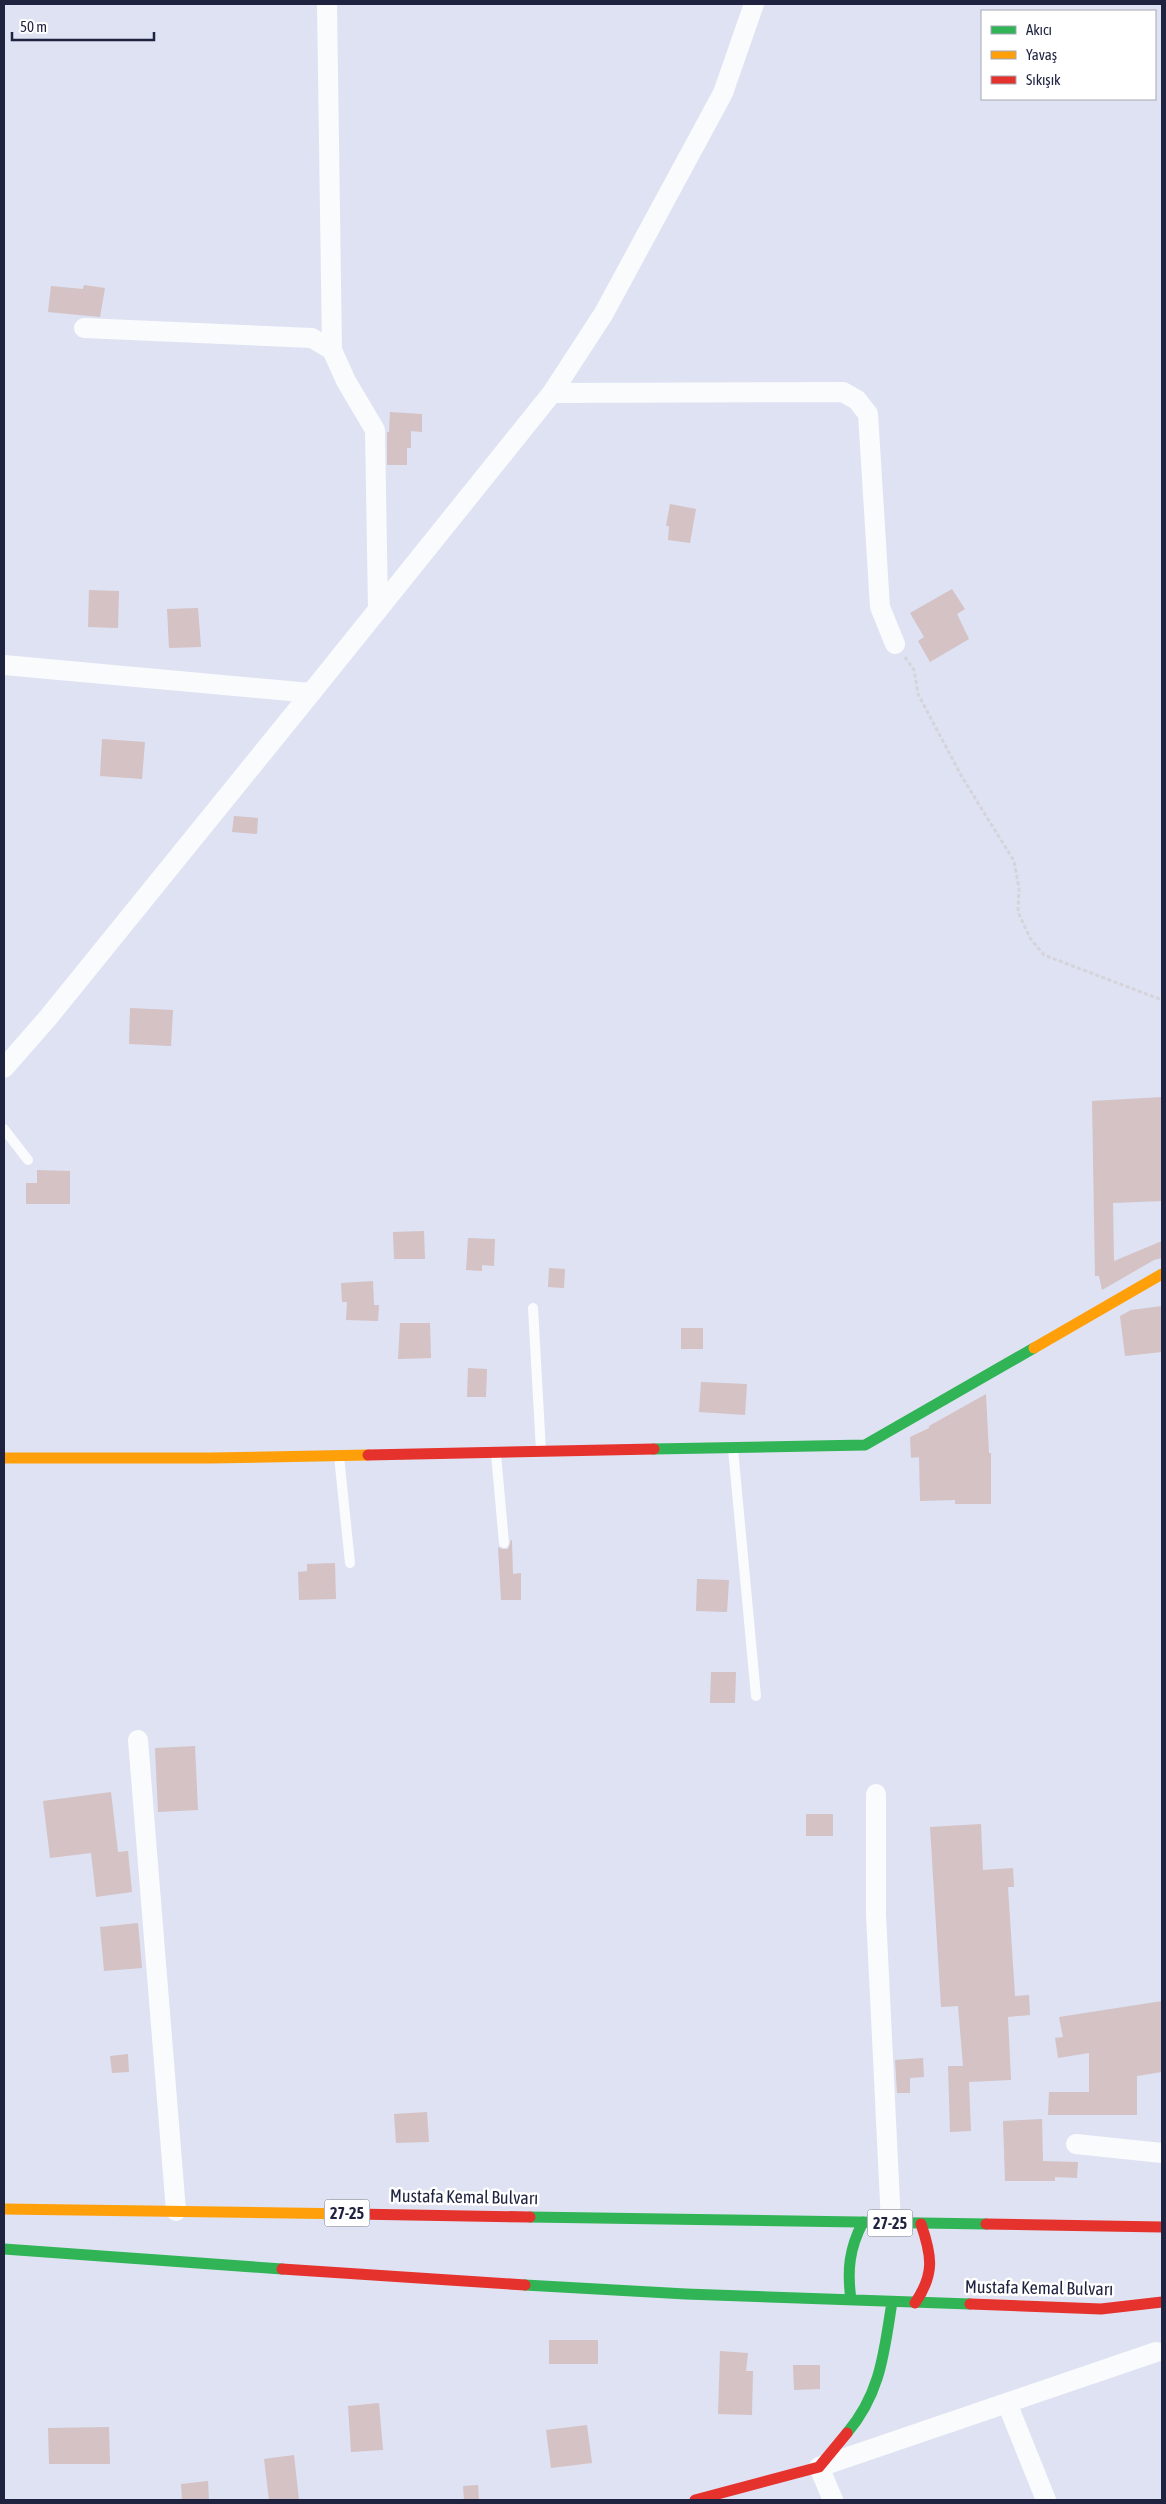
<svg xmlns="http://www.w3.org/2000/svg" width="1166" height="2504" font-family="'Asap Condensed',sans-serif">
	<style>
		.building { fill: #d4c2c4 }
		.lines { fill: none; stroke-linecap: round; stroke-linejoin: round }
		.path { stroke: #d4d4da; stroke-width: 3; stroke-dasharray: 4 2.5; stroke-linecap: butt }
		.lane { stroke: #fafbfd; stroke-width: 10 }
		.street { stroke: #fafbfd; stroke-width: 20 }
		.fast { stroke: #30b455; stroke-width: 11 }
		.slow { stroke: #ff9f0a; stroke-width: 11 }
		.jam { stroke: #e5322d; stroke-width: 11 }
		.labels { text-anchor: middle; stroke-width: 5; stroke-linejoin: round; paint-order: stroke }
		.shield { fill: #fff; stroke: #626579; stroke-width: 1 }
		.shield-label { font-size: 16px; font-weight: bold; fill: #1f2340 }
		.street-label { font-size: 18px; fill: #1f2340; stroke: #fff }
	</style>
	<rect width="100%" height="100%" fill="#dee2f2"/>
	<path class="building" d="M84 285 105 288 100 317 48 312 51 286 83 289Z
		M390 412 422 414V432L411 431V448H407V465H387V432H389Z
		M670 504 696 509 690 543 668 540 669 526H666Z
		M952 589 965 609 957 614 969 639 930 662 918 641 924 637 910 613Z
		M89 590 119 591 118 628 88 627Z
		M198 608 201 647 169 648 167 609Z
		M102 739 145 742 142 779 100 776Z
		M234 816 258 818 257 834 232 832Z
		M130 1008 173 1010 171 1046 129 1044Z
		M1162 1097V1201L1113 1203 1114 1261 1162 1241V1258L1154 1260 1102 1290 1099 1276H1095L1092 1101Z
		M37 1170 70 1171V1204H26V1183H37Z
		M424 1231 425 1259H394L393 1232Z
		M468 1238 495 1239 494 1266 482 1265V1271L466 1270Z
		M549 1268 565 1269 564 1288 548 1287Z
		M373 1281 374 1305H379L378 1321 346 1320 347 1302H342L341 1283Z
		M1162 1306V1352L1125 1356 1120 1316 1131 1310Z
		M400 1323H430L431 1358 398 1359Z
		M681 1328H703V1349H681Z
		M468 1368 487 1369 486 1397H467Z
		M701 1382 747 1384 745 1415 699 1412Z
		M986 1394 989 1453H991V1504H955V1500L920 1501 919 1457 911 1458 910 1437 929 1428V1426Z
		M511 1540H512L513 1574 521 1573V1600H501L498 1547 502 1549H508Z
		M335 1563 336 1599 299 1600 298 1572 307 1571V1564Z
		M697 1579 729 1580 727 1612 696 1611Z
		M711 1672H736L735 1703H710Z
		M195 1746 198 1810 158 1812 155 1748Z
		M111 1792 118 1852 128 1851 132 1892 96 1897 91 1853 50 1858 43 1801Z
		M806 1814H833V1836H806Z
		M981 1824 983 1870 1013 1868 1014 1887H1008L1015 1996 1029 1995 1030 2015 1008 2017 1011 2080 969 2082 971 2131 950 2132 948 2066H963L958 2006 941 2007 930 1827Z
		M138 1923 142 1968 104 1971 100 1927Z
		M1162 2001V2072L1137 2076V2115H1048L1049 2092H1089V2053L1058 2058 1055 2038 1063 2037 1059 2017Z
		M128 2054 129 2072 112 2073 110 2056Z
		M923 2058 924 2077 910 2078V2093H897L895 2060Z
		M427 2112 429 2142 396 2143 394 2114Z
		M1042 2119 1043 2161 1078 2162 1077 2178 1055 2177V2181H1005L1003 2121Z
		M549 2340H598V2364H549Z
		M720 2351 748 2353 746 2371H753L752 2415 718 2414Z
		M793 2365H820V2389L794 2390Z
		M379 2403 383 2450 351 2452 348 2406Z
		M587 2425 592 2463 551 2468 546 2430Z
		M109 2427 110 2464H49L48 2428Z
		M294 2455 299 2500H269L264 2459Z
		M208 2481 209 2500H182L181 2484Z
		M478 2485 479 2500H464L463 2486Z"/>
	<g class="lines">
		<path class="path" d="M905 657 914 670 918 694 962 777 1014 861 1019 888 1018 912 1030 938 1044 955 1162 1000"/>
		<path class="lane" d="M4 1129 28 1160
			M533 1308 541 1451
			M733 1449 756 1696
			M496 1454 504 1543
			M339 1456 350 1563"/>
		<path class="street" d="M327 4 332 350
			M754 4 723 93 604 313 552 393 843 392 857 400 868 414 880 607 895 644
			M84 328 312 338 332 350 346 381 375 430 378 610
			M4 665 311 693 552 393
			M4 1068 47 1019 311 693
			M138 1740 176 2211
			M876 1794V1914L891 2223
			M1076 2144 1162 2153
			M1007 2403 1046 2500
			M833 2500 819 2467 1156 2352"/>
		<path class="fast" d="M654 1449 865 1445 1034 1348
			M530 2217 986 2224
			M4 2249 282 2269
			M525 2285 686 2294 970 2304
			M851 2300C847 2270 849 2249 863 2222
			M847 2433C881 2393 884 2352 892 2302"/>
		<path class="slow" d="M1034 1348 1162 1274
			M4 1458H210L368 1455
			M4 2209 354 2214"/>
		<path class="jam" d="M368 1455 654 1449
			M354 2214 530 2217
			M986 2224 1162 2227
			M282 2269 525 2285
			M915 2303C935 2274 932 2256 921 2224
			M970 2304 1101 2309 1162 2302
			M695 2500 819 2467 847 2433"/>
	</g>
	<g class="labels">
		<g class="shield">
			<rect x="324.5" y="2199.5" width="45" height="27" rx="4"/>
			<rect x="867.5" y="2209.5" width="45" height="27" rx="4"/>
		</g>
		<g class="shield-label">
			<text x="347" y="2219">27-25</text>
			<text x="890" y="2229">27-25</text>
		</g>
		<g class="street-label">
			<text transform="translate(464 2197) rotate(1)" y="6">Mustafa Kemal Bulvarı</text>
			<text transform="translate(1039 2288) rotate(1)" y="6">Mustafa Kemal Bulvarı</text>
		</g>
	</g>
	<rect width="1166" height="2504" fill="none" stroke="#1f2340" stroke-width="10"/>
	<rect x="981" y="10" width="175" height="90" fill="#ffffff" stroke="#a5a7b3"/>
	<rect x="991" y="26" width="25" height="8" fill="#30b455" stroke="#a5a7b3"/>
	<text x="1026" y="35" font-size="15" fill="#1f2340">Akıcı</text>
	<rect x="991" y="51" width="25" height="8" fill="#ff9f0a" stroke="#a5a7b3"/>
	<text x="1026" y="60" font-size="15" fill="#1f2340">Yavaş</text>
	<rect x="991" y="76" width="25" height="8" fill="#e5322d" stroke="#a5a7b3"/>
	<text x="1026" y="85" font-size="15" fill="#1f2340">Sıkışık</text>
	<path d="M12 32v8h142v-8" fill="none" stroke="#1f2340" stroke-width="2.5"/>
	<text x="20" y="32" font-size="15" fill="#1f2340" stroke="#ffffff" stroke-width="4" paint-order="stroke">50 m</text>
</svg>
